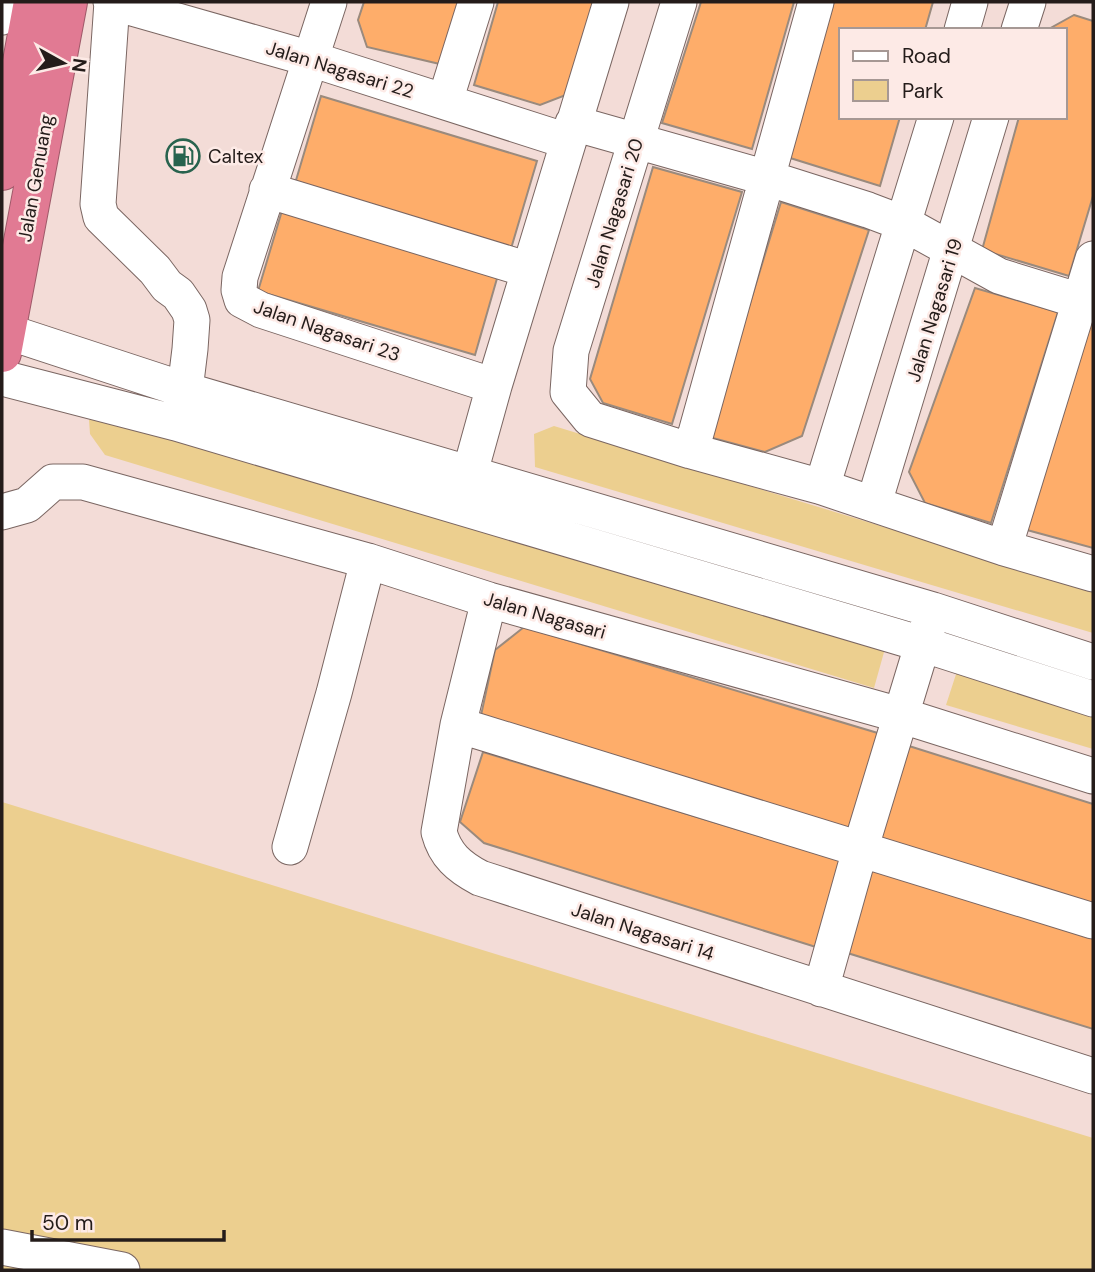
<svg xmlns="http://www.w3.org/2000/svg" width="1095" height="1272" font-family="'DM Sans',sans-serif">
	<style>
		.green { fill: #eccf8f }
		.building { fill: #fead6a; stroke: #9a8a7d; stroke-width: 2 }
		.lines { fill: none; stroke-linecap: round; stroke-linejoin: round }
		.minor-casing { stroke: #7a6662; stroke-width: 37 }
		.highway-casing { stroke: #9f5969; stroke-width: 40 }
		.minor { stroke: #fff; stroke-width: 35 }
		.highway { stroke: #e17a93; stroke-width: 38 }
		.labels { text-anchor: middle; stroke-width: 5; stroke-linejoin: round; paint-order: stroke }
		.street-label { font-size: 19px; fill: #241c1a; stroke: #fdeae6 }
		.poi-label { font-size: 19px; fill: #241c1a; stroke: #fdeae6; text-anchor: start }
	</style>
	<rect width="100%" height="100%" fill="#f3dcd7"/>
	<path class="green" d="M103 414 886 645 874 688 105 455 90 434 89 420Z
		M554 426 1093 591V633L535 467 534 434Z
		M959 665 1093 707V749L946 705Z
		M2 802 1093 1138V1270H2Z"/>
	<path class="building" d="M364 2H464L444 65 367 47 358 20Z
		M498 2H597L571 93 540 105 474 85Z
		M701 2H794L752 149 662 123Z
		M834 2H933L925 30H841V117H900L880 186 787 157Z
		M1074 15 1093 21V196L1069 276 982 250 1019 117H1065V30H1047Z
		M321 96 537 161 510 252 294 187Z
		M653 167 742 192 672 424 603 403 590 379Z
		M781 202 869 230 802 436 765 452 709 437Z
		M284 204 500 268 475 355 258 291Z
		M975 288 1058 312 991 523 925 503 909 472Z
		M1093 317V548L1027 530Z
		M524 627 881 734 852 829 480 720 495 650Z
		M909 746 1093 804V908L877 841Z
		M483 752 845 862 819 948 484 843 460 822Z
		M871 865 1093 937V1029L841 951Z"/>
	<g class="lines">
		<defs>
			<path id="minor" d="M111 2 311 59 567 141
				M112 2 98 204 101 217 155 270 167 286 178 294 189 310 192 320 190 349 185 390 180 410
				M329 2 240 277 239 290 242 300 261 310 494 386
				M679 2 571 351 568 392 590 419 691 451 822 487 1004 548 1093 574
				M2 17 5 2
				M962 30 970 2
				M1019 30 1028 2
				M445 101 476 2
				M573 123 767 178 868 210 905 224 999 276 1093 305
				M267 190 529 270
				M2 330 185 390 933 610 1093 662
				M2 378 176 423 922 644 1093 699
				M691 451 816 2
				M822 487 936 117
				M464 494 494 386 611 2
				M874 503 991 117
				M2 512 27 505 53 482H83L368 561 489 600 900 715 1093 776
				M1004 548 1093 259
				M489 600 458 725 439 832C445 855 459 867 480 878L1093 1076
				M458 725 1093 921
				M290 847 334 693 368 561
				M821 989 860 850 929 623
				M2 1247 122 1270"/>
			<path id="highway" d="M2 171 33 2
				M2 353 68 2"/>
		</defs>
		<use href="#minor" class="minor-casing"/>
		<use href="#highway" class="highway-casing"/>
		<use href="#minor" class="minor"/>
		<use href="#highway" class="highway"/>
	</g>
	<defs>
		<symbol id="fuel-ring" viewBox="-11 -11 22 22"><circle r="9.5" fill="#fdeae6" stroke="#28634e" stroke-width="1.5"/><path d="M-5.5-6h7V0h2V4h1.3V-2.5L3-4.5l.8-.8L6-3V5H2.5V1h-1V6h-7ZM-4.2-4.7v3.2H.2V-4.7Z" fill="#28634e"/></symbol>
	</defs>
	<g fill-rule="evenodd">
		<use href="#fuel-ring" x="164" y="137" width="38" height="38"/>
	</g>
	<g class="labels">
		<g class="street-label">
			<text transform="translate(340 69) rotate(17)" y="7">Jalan Nagasari 22</text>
			<text transform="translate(35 178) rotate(-80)" y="7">Jalan Genuang</text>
			<text transform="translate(614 213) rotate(-73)" y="7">Jalan Nagasari 20</text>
			<text transform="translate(934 310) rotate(-73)" y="7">Jalan Nagasari 19</text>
			<text transform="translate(327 330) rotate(19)" y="7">Jalan Nagasari 23</text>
			<text transform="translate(545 615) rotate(16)" y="7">Jalan Nagasari</text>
			<text transform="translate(643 931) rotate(18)" y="7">Jalan Nagasari 14</text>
		</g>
		<g class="poi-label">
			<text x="208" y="163">Caltex</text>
		</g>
	</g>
	<rect width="1095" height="1272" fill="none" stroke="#241c1a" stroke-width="7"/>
	<rect x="839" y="28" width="228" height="91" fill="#fdeae6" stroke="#a69894" stroke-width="2"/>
	<rect x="853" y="51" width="35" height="10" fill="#ffffff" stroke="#a69894" stroke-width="2"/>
	<text x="902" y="63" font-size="21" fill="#241c1a">Road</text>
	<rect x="853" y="80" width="35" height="21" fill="#eccf8f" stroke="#a69894" stroke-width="2"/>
	<text x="902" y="98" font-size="21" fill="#241c1a">Park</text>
	<g transform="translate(63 63) rotate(98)" stroke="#fdeae6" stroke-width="5" paint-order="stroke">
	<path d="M0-5L12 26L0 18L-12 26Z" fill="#241c1a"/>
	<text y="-10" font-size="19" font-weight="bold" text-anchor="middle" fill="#241c1a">N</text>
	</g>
	<path d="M32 1230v10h192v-10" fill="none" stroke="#241c1a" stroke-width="3.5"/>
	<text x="42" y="1230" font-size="21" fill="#241c1a" stroke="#fdeae6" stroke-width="5" paint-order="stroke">50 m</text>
</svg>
